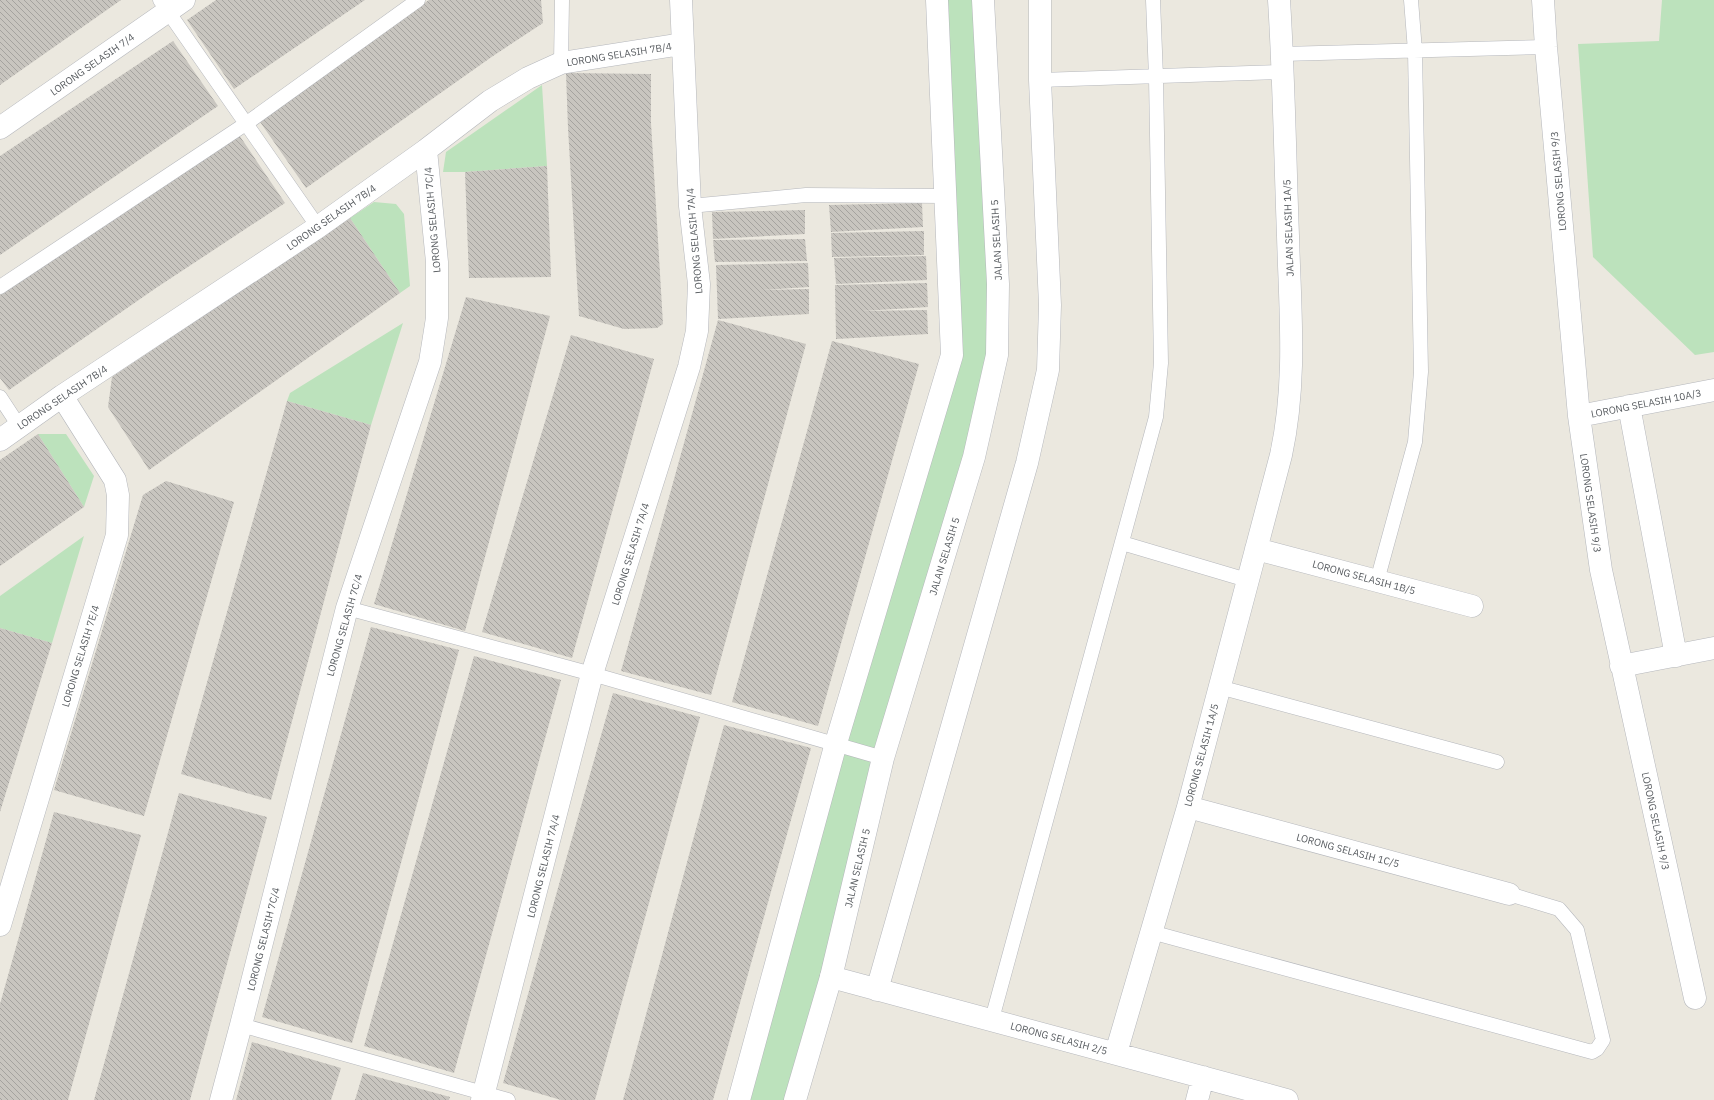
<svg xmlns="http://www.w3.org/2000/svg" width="1714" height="1100" font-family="'IBM Plex Sans',sans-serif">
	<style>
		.green { fill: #bce2bc }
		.building { fill: url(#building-back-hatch) }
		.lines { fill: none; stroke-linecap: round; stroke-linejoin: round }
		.service-casing { stroke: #b5b7bc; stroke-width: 15 }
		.minor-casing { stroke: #b5b7bc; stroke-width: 23 }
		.tertiary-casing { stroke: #b5b7bc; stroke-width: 23 }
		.service { stroke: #fff; stroke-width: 14 }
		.minor { stroke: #fff; stroke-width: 22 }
		.tertiary { stroke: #fff; stroke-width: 22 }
		.labels { text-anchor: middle; stroke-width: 3; stroke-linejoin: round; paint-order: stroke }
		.street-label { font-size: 10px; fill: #585c60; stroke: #fff }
	</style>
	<defs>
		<pattern id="building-back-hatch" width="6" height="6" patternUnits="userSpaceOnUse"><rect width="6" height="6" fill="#c8c5bf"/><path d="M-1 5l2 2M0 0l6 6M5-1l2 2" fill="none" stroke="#a5a39f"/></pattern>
	</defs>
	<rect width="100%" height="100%" fill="#ebe8df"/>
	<path class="green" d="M937 0H983L997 355 795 1100H739L952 355Z
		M1662 0H1714V352L1695 355 1593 257 1578 44 1659 41Z
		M542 85 547 166 465 172H443L446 152Z
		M374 202 396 204 404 214 410 286 400 293 350 218Z
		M403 323 371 425 287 401 290 393Z
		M38 434H66L94 476 84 507Z
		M84 536 52 643 0 628V596Z"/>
	<path class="building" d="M0 0H121L0 85Z
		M216 0H365L234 89 187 20Z
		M429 0H541L543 23 493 56 306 188 258 119Z
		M173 41 218 106 0 255V156Z
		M566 73 651 74V123L663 324 657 328 624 329 579 316 568 128Z
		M237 132 285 203 156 288 9 390 0 378V295Z
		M547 166 551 277 469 278 465 172Z
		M922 203 923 227 831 232 829 205Z
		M805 210V234L713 239 712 212Z
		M350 218 400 293 149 470 108 407 112 377Z
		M924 231V255L832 257 831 233Z
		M805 239 807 261 715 262 713 240Z
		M926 256 927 280 836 284 834 258Z
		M808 263 809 287 760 290 809 289V314L718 319 716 265Z
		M927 283 928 307 862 311 927 310 928 334 836 339 835 285Z
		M466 297 550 316 465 631 374 604Z
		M718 320 806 344 711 695 621 671Z
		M571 335 654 359 572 658 482 632Z
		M832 341 919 364 818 726 732 702Z
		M287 401 371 425 271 800 181 774Z
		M38 434 84 507 0 566V460Z
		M166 481 234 502 144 816 54 790 143 495Z
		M371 627 459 650 352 1043 262 1017Z
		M0 628 52 643 0 812Z
		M474 656 561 680 454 1073 364 1046Z
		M613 693 700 717 595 1100H561L503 1083Z
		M724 725 811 748 713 1100H623Z
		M179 793 267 817 190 1100H94Z
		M54 812 141 835 68 1100H0V1004Z
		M252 1042 341 1068 331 1100H236Z
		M363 1073 450 1097 449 1100H355Z"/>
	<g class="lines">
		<defs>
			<path id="service" d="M160 0 318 227
				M1282 54 1546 47
				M561 63 562 0
				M1040 80 1283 72
				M690 206 806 195 945 196
				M0 287 247 123 418 0
				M0 397 19 426
				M1122 543 1247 580
				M1377 581 1415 442 1421 372 1415 51 1411 0
				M347 608 592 674 883 758
				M1219 687 1497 762
				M1151 932 1592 1052 1597 1049 1603 1040 1577 930 1559 909 1509 894
				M992 1019 1156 417 1161 363 1156 77 1153 0
				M241 1025 508 1100"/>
			<path id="minor" d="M1543 0 1546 47 1579 416 1601 570 1695 998
				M0 128 184 0
				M1629 406 1676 656
				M1579 416 1714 390
				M0 440 62 396 318 227 426 150 490 101 528 78 561 63 682 44
				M1256 549 1472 606
				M1621 666 1714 648
				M1188 807 1509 894
				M0 925 117 535 118 495 115 480 62 396
				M831 977 1287 1100
				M877 990 1027 463 1048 370 1050 305 1040 80V0
				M1116 1053 1188 807 1281 455C1297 381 1290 310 1288 236 1285 157 1284 78 1279 0
				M221 1100 241 1025 347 608 430 362 437 318V262L426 150
				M482 1100 592 674 689 367 697 331 699 284 690 206 681 0
				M739 1100 836 743 952 355 937 0
				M1197 1100 1203 1077"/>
			<path id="tertiary" d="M795 1100 831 977 883 758 974 457 997 355 998 284 983 0"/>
		</defs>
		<use href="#service" class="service-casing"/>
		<use href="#minor" class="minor-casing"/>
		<use href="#tertiary" class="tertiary-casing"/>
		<use href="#service" class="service"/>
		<use href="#minor" class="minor"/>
		<use href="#tertiary" class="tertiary"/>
	</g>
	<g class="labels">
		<g class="street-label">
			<text transform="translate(619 54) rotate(-9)" y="4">LORONG SELASIH 7B/4</text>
			<text transform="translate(92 64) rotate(-35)" y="4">LORONG SELASIH 7/4</text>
			<text transform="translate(1558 181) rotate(-95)" y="4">LORONG SELASIH 9/3</text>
			<text transform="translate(331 217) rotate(-35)" y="4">LORONG SELASIH 7B/4</text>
			<text transform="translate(432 220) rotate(-95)" y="4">LORONG SELASIH 7C/4</text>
			<text transform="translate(1288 228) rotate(-92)" y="4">JALAN SELASIH 1A/5</text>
			<text transform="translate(996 240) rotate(-93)" y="4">JALAN SELASIH 5</text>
			<text transform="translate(694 241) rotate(-95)" y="4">LORONG SELASIH 7A/4</text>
			<text transform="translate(62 397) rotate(-34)" y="4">LORONG SELASIH 7B/4</text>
			<text transform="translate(1646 403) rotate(-11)" y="4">LORONG SELASIH 10A/3</text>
			<text transform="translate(1591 503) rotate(82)" y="4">LORONG SELASIH 9/3</text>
			<text transform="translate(630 554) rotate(-73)" y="4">LORONG SELASIH 7A/4</text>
			<text transform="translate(944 556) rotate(-73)" y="4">JALAN SELASIH 5</text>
			<text transform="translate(1364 577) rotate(15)" y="4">LORONG SELASIH 1B/5</text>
			<text transform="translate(344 625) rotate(-74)" y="4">LORONG SELASIH 7C/4</text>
			<text transform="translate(80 656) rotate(-73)" y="4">LORONG SELASIH 7E/4</text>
			<text transform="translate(1201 755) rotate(-75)" y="4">LORONG SELASIH 1A/5</text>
			<text transform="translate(1656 821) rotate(78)" y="4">LORONG SELASIH 9/3</text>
			<text transform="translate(1348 850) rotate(15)" y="4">LORONG SELASIH 1C/5</text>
			<text transform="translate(543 866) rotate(-76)" y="4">LORONG SELASIH 7A/4</text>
			<text transform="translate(857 868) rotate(-77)" y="4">JALAN SELASIH 5</text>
			<text transform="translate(263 939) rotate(-76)" y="4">LORONG SELASIH 7C/4</text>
			<text transform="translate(1059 1038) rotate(15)" y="4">LORONG SELASIH 2/5</text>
		</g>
	</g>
</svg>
